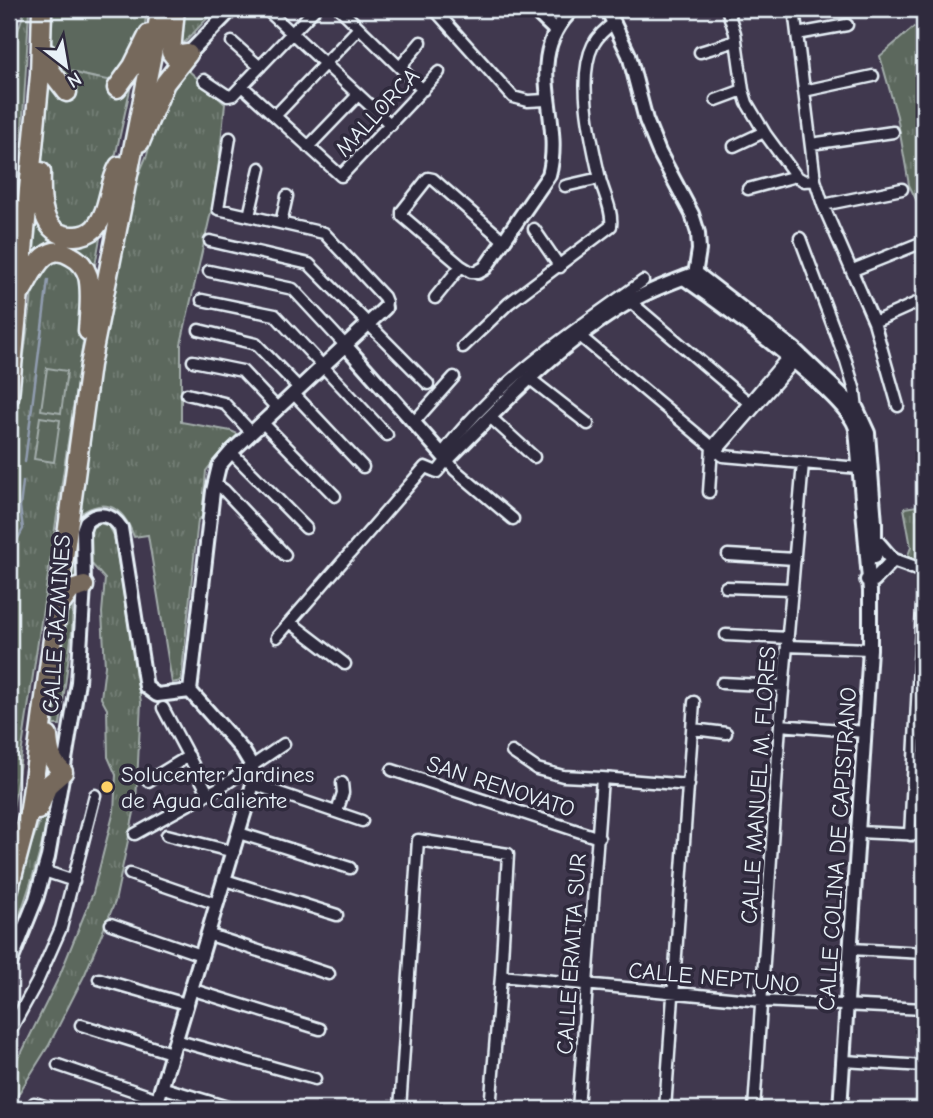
<svg xmlns="http://www.w3.org/2000/svg" width="933" height="1118" font-family="'Comic Neue',sans-serif">
	<style>
		.grass { fill: url(#grass-tufts); stroke: #a2acaa; stroke-width: 2 }
		.garden { fill: #5c685d; stroke: #a2acaa; stroke-width: 2 }
		.lines { fill: none; stroke-linecap: round; stroke-linejoin: round }
		.stream { stroke: #909caf; stroke-width: 2.5 }
		.street-casing { stroke: #e8f1f8; stroke-width: 15 }
		.secondary-casing { stroke: #e8f1f8; stroke-width: 18 }
		.highway-casing { stroke: #e8f1f8; stroke-width: 23 }
		.street { stroke: #2f2a3d; stroke-width: 10 }
		.secondary { stroke: #2f2a3d; stroke-width: 12 }
		.highway { stroke: #76695c; stroke-width: 18 }
		.poi-dot { fill: #ffd166; stroke: #2f2a3d; stroke-width: 2.5 }
		.labels { text-anchor: middle; stroke-width: 7; stroke-linejoin: round; paint-order: stroke }
		.street-label { font-size: 23px; fill: #e8f1f8; stroke: #2f2a3d }
		.poi-label { font-size: 23px; fill: #e8f1f8; stroke: #2f2a3d; text-anchor: start }
	</style>
	<defs>
		<pattern id="grass-tufts" width="24" height="20" patternUnits="userSpaceOnUse" patternTransform="scale(1.75)"><rect width="24" height="20" fill="#5c685d"/><path d="M3 7l-1-3M5 7V3M7 7l1-3M15 17l-1-3M17 17v-4M19 17l1-3" fill="none" stroke="#737e75"/></pattern>
	</defs>
	<rect width="100%" height="100%" fill="#40384e"/>
	<filter id="ink" filterUnits="userSpaceOnUse"><feTurbulence type="fractalNoise" baseFrequency=".0143" numOctaves="2"/><feDisplacementMap in="SourceGraphic" scale="14" xChannelSelector="R" yChannelSelector="G"/><feConvolveMatrix kernelMatrix="1 2 1 2 8 2 1 2 1" color-interpolation-filters="sRGB"/></filter>
	<g filter="url(#ink)">
		<path class="grass" d="M25 9H29C25 96 20 182 9 268V58Z
			M49 9H148L114 162 92 282 9 835V462L31 304Z
			M179 9H216L186 41 176 47Z
			M914 27 924 33V216L909 185 897 116 880 56Z
			M187 69 225 104 216 190 181 344V422L231 431 240 435 217 457 206 471 202 517 198 520 181 681 172 683 148 535 134 537C125 512 110 496 83 512L79 524V581L66 587 110 291 133 188 147 155 162 98Z
			M924 505V568L906 561 911 547 904 508Z
			M100 523 109 526 114 535 141 702 136 803 115 902 85 974 49 1045 9 1109V1069L22 1052 59 977 93 893 114 811 116 775 108 757 107 709 101 698 105 666 102 613 105 579 90 562V529Z
			M73 596 72 631 60 725H53L69 597Z
			M53 786C46 841 29 892 9 943V904Z"/>
		<path class="garden" d="M53 9H147L144 31 119 77 113 81C93 77 56 75 52 49 50 36 53 21 53 9Z
			M47 368 67 371 61 413 41 410Z
			M40 417 60 420 54 462 34 459Z"/>
		<g class="lines">
			<path class="stream" d="M25 462 48 280
				M9 587 15 544 23 529 20 507 23 482"/>
			<defs>
				<path id="street" d="M266 9 391 125
					M340 9 423 90
					M434 9 513 97 528 101 546 100
					M727 9 735 33 743 90 747 103 766 135 796 176 804 181 815 180
					M794 9 815 180 823 205 874 322 898 406
					M917 11 919 9
					M797 34 847 25
					M232 42 260 67
					M700 52 736 41
					M400 67 421 42
					M204 80 228 96 233 95 315 9
					M242 86 341 176 439 72
					M804 91 873 76
					M716 100 743 90
					M275 116 359 28
					M230 138 218 209 324 233 384 297 386 302 385 308
					M811 144 893 132
					M734 146 764 132
					M308 147 358 95
					M565 186 600 178
					M748 189 796 176
					M823 205 902 189
					M249 216 260 168
					M281 223 287 196
					M534 229 560 267
					M800 238 846 361 855 391 857 409 854 412
					M210 241 309 264 428 384
					M853 270 918 244
					M209 271 293 289 345 345
					M478 272H471L461 266 402 216V211L428 178 433 179 504 241
					M435 298 461 266
					M626 298 748 402
					M202 300 275 315 387 435
					M874 322 923 300
					M199 330 256 344 299 388
					M581 337 723 456 859 468
					M463 347 509 303 611 226C613 211 604 194 600 179 592 143 576 79 593 45 598 35 605 29 615 22
					M193 361 242 371 277 408
					M529 378 588 424
					M293 393 363 467
					M187 394 224 403 251 432
					M490 417 534 457
					M262 422 335 496
					M414 422 454 377
					M231 452 306 528
					M442 454C498 380 569 334 643 281
					M714 454 798 357
					M214 483 224 490 285 555
					M709 492 712 447 792 352
					M728 555 795 559
					M726 587 792 589
					M290 622 345 664
					M726 635 788 638
					M277 637 425 467 437 472 447 460 455 470 513 519
					M787 646 870 649
					M722 683 783 686
					M163 708 208 793
					M780 725 865 732
					M693 729 726 733
					M512 752 537 769 563 776 602 778
					M392 770 599 838
					M148 781 189 756
					M253 784 362 821
					M337 812 343 793 342 783
					M857 832 924 835
					M239 833 350 868
					M135 834 227 783 284 744
					M167 835 234 852
					M910 835 924 570
					M44 871 74 881
					M130 874 217 904
					M225 880 337 915
					M111 924 201 955
					M207 934 329 974
					M851 949 924 953
					M501 976 761 1001 924 1009
					M99 979 186 1004
					M190 989 320 1029
					M81 1025 171 1053
					M9 1033 37 982 61 928 95 795
					M175 1040 315 1079
					M844 1061 924 1066
					M58 1065 158 1099
					M161 1087 234 1109
					M34 1103 55 1109
					M400 1109 418 840 508 854 501 976 490 1109
					M578 1109 602 778 689 785
					M665 1109 694 702
					M754 1109 780 725 803 463"/>
				<path id="secondary" d="M533 9 555 30
					M607 9 629 55 646 120 659 152 692 214 698 233 699 250 694 281
					M188 54 232 9
					M478 272 485 268 549 175C565 117 520 60 573 9
					M684 278C717 301 849 396 856 429L870 591V649L840 1109
					M345 345 447 460C503 404 558 344 628 303 649 290 673 282 696 273L794 349 857 409 868 433 875 523V557
					M871 539H875L893 560
					M893 560 924 571
					M867 580H874L893 560
					M9 966 36 899 48 857 63 772 78 682 84 586 83 530 86 522C98 511 112 514 121 528L146 687 157 695 190 691 213 491 219 466 231 452 385 308
					M155 1109 253 784 252 766 243 751 190 691"/>
				<path id="highway" d="M175 9 171 52 174 56 188 54
					M48 54 50 70 67 92
					M117 88 133 66 149 34
					M140 142 165 83 188 54
					M41 172C40 197 40 238 75 236 82 236 90 233 95 228 110 211 108 185 119 166
					M21 292C32 275 44 239 71 256 79 260 85 267 88 276 92 293 89 314 88 331
					M9 397 40 75 42 9
					M60 605 71 590 84 586
					M38 810 48 785 63 772C51 762 49 751 48 736
					M9 888 30 809 90 365 161 9"/>
			</defs>
			<use href="#street" class="street-casing"/>
			<use href="#secondary" class="secondary-casing"/>
			<use href="#highway" class="highway-casing"/>
			<use href="#street" class="street"/>
			<use href="#secondary" class="secondary"/>
			<use href="#highway" class="highway"/>
		</g>
	</g>
	<circle class="poi-dot" cx="107" cy="787" r="7"/>
	<g class="labels">
		<g class="street-label">
			<text transform="translate(377 112) rotate(-47)" y="8">MALLORCA</text>
			<text transform="translate(56 624) rotate(-86)" y="8">CALLE JAZMINES</text>
			<text transform="translate(758 785) rotate(-86)" y="8">CALLE MANUEL M. FLORES</text>
			<text transform="translate(501 786) rotate(18)" y="8">SAN RENOVATO</text>
			<text transform="translate(837 849) rotate(-86)" y="8">CALLE COLINA DE CAPISTRANO</text>
			<text transform="translate(571 954) rotate(-86)" y="8">CALLE ERMITA SUR</text>
			<text transform="translate(714 977) rotate(5)" y="8">CALLE NEPTUNO</text>
		</g>
		<g class="poi-label">
			<text x="121" y="782">Solucenter Jardines<tspan x="121" dy="26">de Agua Caliente</tspan></text>
		</g>
	</g>
	<rect width="933" height="1118" fill="none" stroke="#2f2a3d" stroke-width="35"/>
	<rect x="18" y="18" width="898" height="1083" fill="none" stroke="#e8f1f8" stroke-width="2.5" filter="url(#ink)"/>
	<g transform="translate(66 66) rotate(149)" stroke="#2f2a3d" stroke-width="5" paint-order="stroke">
	<path d="M0-5L12 26L0 18L-12 26Z" fill="#e8f1f8"/>
	<text y="-10" font-size="19" font-weight="bold" text-anchor="middle" fill="#e8f1f8">N</text>
	</g>
</svg>
